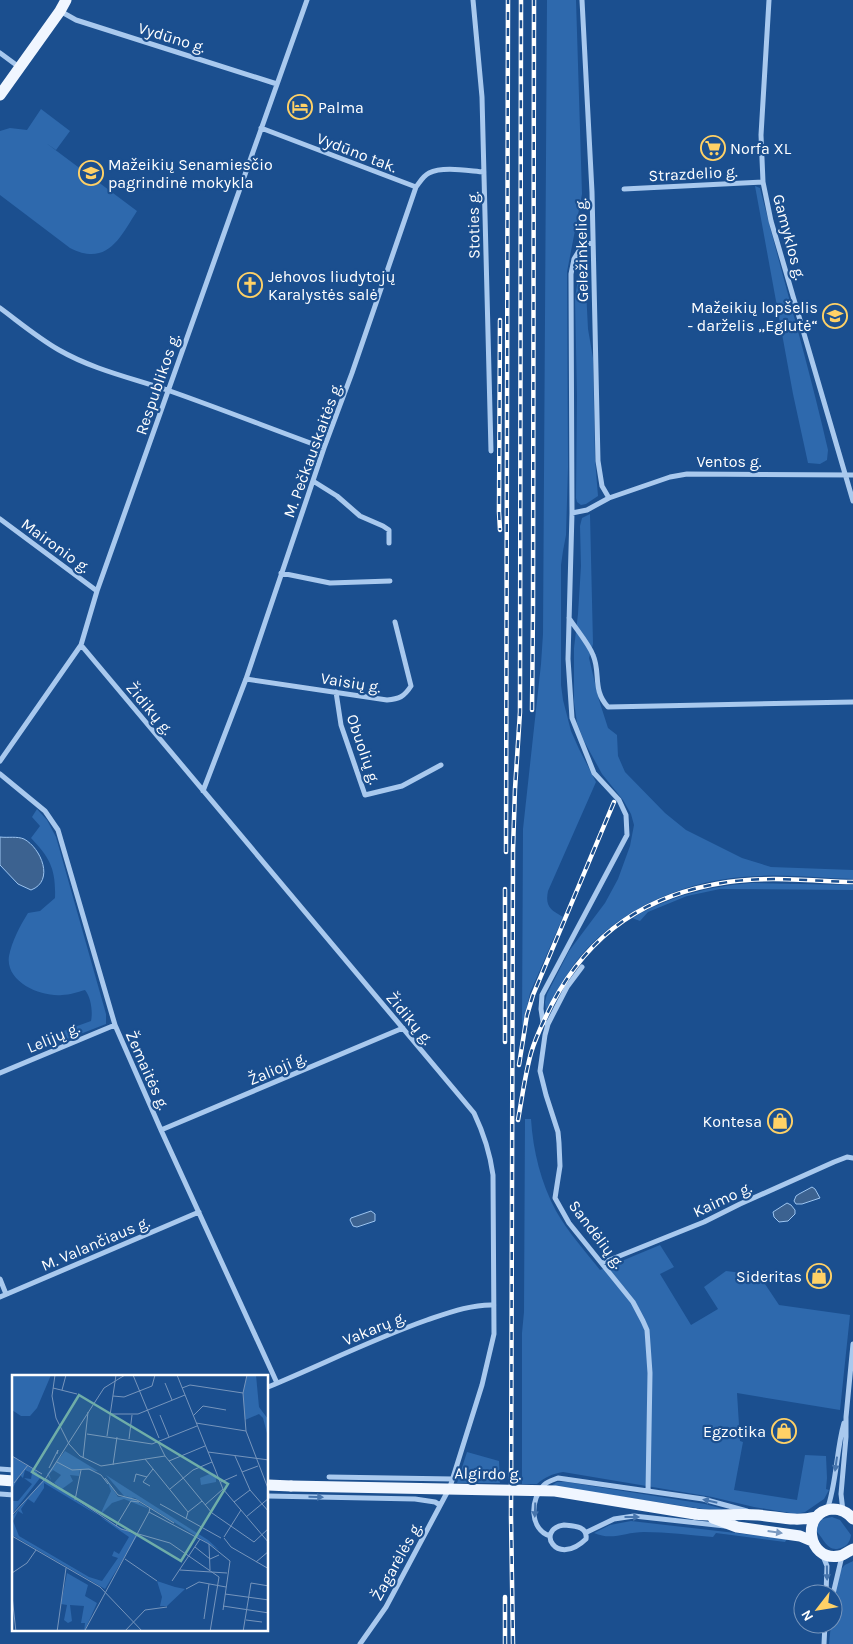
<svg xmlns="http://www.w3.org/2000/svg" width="853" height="1644" font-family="Karla,sans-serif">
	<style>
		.green { fill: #2e69ad }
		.water { fill: #3c6290; stroke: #9cc4f0 }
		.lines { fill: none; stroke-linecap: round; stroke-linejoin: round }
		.minor { stroke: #a9c9ee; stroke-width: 5 }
		.primary { stroke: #f0f6ff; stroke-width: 11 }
		.rail-casing { stroke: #fff; stroke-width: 4.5 }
		.rail { stroke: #1b4f8f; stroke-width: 2.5; stroke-dasharray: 8; stroke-linecap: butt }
		.primary-bridge { stroke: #f0f6ff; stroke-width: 11 }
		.oneway { fill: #4674ac }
		.oneway2 { fill: #7b9ac1 }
		.labels { text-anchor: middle; stroke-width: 4.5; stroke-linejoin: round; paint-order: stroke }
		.street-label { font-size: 16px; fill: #fff; stroke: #1b4f8f }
		.poi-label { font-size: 16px; fill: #fff; stroke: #1b4f8f; text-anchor: start }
		.inset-road { fill: none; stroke: #7695bc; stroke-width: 1 }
		.view { fill: #6fada8; fill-opacity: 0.15; stroke: #6fada8; stroke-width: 2.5 }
		.inset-edge { fill: none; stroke: #fff; stroke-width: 2.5 }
	</style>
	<rect width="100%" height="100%" fill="#1b4f8f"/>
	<path class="green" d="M547 0H576L582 194 567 272 568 467 566 535 563 551 561 565V685L563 700 571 731 579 749 596 782 548 891C545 906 550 910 563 917L530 993 522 1029 523 829 541 664 543 634Z
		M41 109 70 131 56 150 46 143 137 211C120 238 107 267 70 248L0 195V131L10 128 27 130Z
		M755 186 760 188C782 276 808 362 828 450L827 460 820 464 808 463 793 394Z
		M585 270 588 329 593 358 595 459 598 496 586 504 581 505 577 502 576 498 577 396 575 298 579 272Z
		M590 514 593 644 589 658 599 700 608 728 617 735 618 756 625 772 665 813 686 830 742 858 771 867 853 870V879C822 878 789 874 758 876 689 878 618 907 575 963 564 978 555 995 546 1012L545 1002 547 994 569 951 605 903 618 879 630 846 634 825 631 814 623 800 602 774 584 741 577 723 574 702V648L578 614 581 566 580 526 582 518Z
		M37 809 47 820 56 837 106 1014V1024L39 1050 36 1041 91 1021C93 1012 91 997 85 990 77 992 70 995 62 995 41 997 5 982 9 956 12 941 20 926 28 913L40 911 55 898C56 869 50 858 31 838L40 826 32 817Z
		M752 883 853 885V890L720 889 687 896 648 912 640 921 632 918C670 896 710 886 752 883Z
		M525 1119H531C533 1151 541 1183 556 1211 568 1232 585 1251 600 1270L660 1245 674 1267 660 1274 691 1325 718 1309 704 1287 726 1271 759 1275 779 1305 850 1315 840 1410 737 1393 740 1441 743 1442 734 1490 797 1500 805 1455 826 1456 827 1478 826 1489 829 1490 824 1499 805 1512 796 1514 754 1507 712 1497 563 1472C552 1474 545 1477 537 1484H522V1333L524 1312Z
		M467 1452 499 1461 500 1483H457Z
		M557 1482H567L705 1504 731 1511 703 1509 551 1486Z
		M832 1517 840 1520 851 1535C850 1541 848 1545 843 1547 827 1555 824 1537 815 1530L817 1526 822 1519Z
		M631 1521 787 1539 785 1542 716 1533 713 1537C690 1535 667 1532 644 1532 625 1532 612 1541 594 1533L610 1525Z
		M853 1561V1644H829L831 1624H833C833 1612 835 1575 843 1567 845 1564 850 1563 853 1561Z"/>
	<path class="water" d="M0 837C8 838 17 836 24 839 41 848 55 881 31 890L18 884 0 865Z
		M812 1187 815 1189 820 1198 802 1204H796L794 1201 796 1196 799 1194Z
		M787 1203 791 1205 795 1210V1214L788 1221 779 1222 774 1217 773 1212Z
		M371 1211 375 1214V1221L357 1227 353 1226 350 1220 351 1218Z"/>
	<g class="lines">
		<path class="minor" d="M473 0 482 97 491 451
			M582 0 592 192 598 461 602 486 609 498
			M769 0 761 135 763 182 771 221 853 501
			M60 11 76 20 277 84
			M0 53 19 67
			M261 128 416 187
			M624 189 763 182
			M0 308C19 322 38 338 59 350 94 370 132 378 170 391 221 409 272 429 324 448
			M313 481 337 496 360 516 383 526 389 530V543
			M572 513 571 274 574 259 582 246 593 242
			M0 519 97 591
			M281 573 330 583 390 581
			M569 618C576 629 589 644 593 655 601 673 592 690 608 707L853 702
			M81 645 474 1113C484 1134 490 1153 493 1175L494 1334 482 1385 450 1487 386 1607 360 1644
			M246 679 387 700C399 699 404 697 411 686L395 622
			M336 692 341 725 365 795 402 786 441 765
			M0 761 81 645 97 591 307 0
			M0 774 45 811 58 830 115 1025 161 1130 277 1383
			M203 791 246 679 324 448 352 373 416 187C420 182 423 176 429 173 443 166 469 171 484 172
			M582 967 567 987 548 1024 545 1035 540 1071 546 1095 558 1132 559 1143 560 1166 555 1198 569 1223 633 1302 643 1321 647 1330 650 1373 648 1491
			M548 1024 543 1022 541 1009 542 995 627 835 626 815 619 800 594 773 572 718 568 659 572 513 587 510 609 498 670 477 687 474 853 475
			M0 1073 115 1025
			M161 1130 403 1028
			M602 1263 704 1222 740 1204 834 1162 847 1157 853 1158
			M0 1279 6 1294
			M0 1297 199 1212
			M268 1387C321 1365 373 1339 427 1320 448 1313 472 1304 494 1305
			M0 1469 14 1470
			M329 1477 453 1479
			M0 1494 14 1495
			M268 1496 415 1499 435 1502 440 1505
			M827 1510C837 1482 836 1451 844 1423
			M843 1511 841 1494 846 1437V1417L853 1344
			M564 1525C574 1526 588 1526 586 1539 556 1568 535 1529 564 1525Z
			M587 1532 614 1519 634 1516 725 1526
			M550 1536C529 1529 530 1499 544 1485 548 1481 553 1480 558 1478L703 1499 747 1511
			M823 1556 827 1566 826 1594
			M833 1594 842 1556
			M824 1644 825 1624"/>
		<path class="primary" d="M0 95 60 11 66 0
			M0 1480 14 1481
			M268 1485 291 1486
			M695 1514C716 1517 737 1513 758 1515 780 1517 794 1522 816 1517
			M713 1518 737 1527 800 1536 812 1541
			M853 1519C848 1513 841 1509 833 1509 800 1511 807 1562 839 1556 845 1555 848 1551 853 1549"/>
		<defs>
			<path id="rail" d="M500 320 499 512 500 530
				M532 710 533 608 534 0
				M506 852 508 0
				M505 889V1042
				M519 1065 527 1015 533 995 614 802
				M518 1120C522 1098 525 1075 531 1053 536 1036 544 1020 552 1004 590 932 647 894 728 882 769 876 812 881 853 882
				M505 1644V1597
				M513 1644 511 1517 513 849 515 789 520 712 521 0"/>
		</defs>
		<use href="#rail" class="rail-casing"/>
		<use href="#rail" class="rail"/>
		<path class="primary-bridge" d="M291 1486 555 1491 695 1514"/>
	</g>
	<defs><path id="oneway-solid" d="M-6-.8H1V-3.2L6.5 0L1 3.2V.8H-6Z" transform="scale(1.25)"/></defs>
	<g class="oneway">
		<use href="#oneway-solid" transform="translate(836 1464) rotate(98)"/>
		<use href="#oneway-solid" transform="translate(316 1497) rotate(1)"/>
		<use href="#oneway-solid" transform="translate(710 1501) rotate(-167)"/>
		<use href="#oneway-solid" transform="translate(535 1510) rotate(92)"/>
		<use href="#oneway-solid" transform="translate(632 1517)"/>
		<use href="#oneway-solid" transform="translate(827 1573) rotate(89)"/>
	</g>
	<use class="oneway2" href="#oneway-solid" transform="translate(775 1532) rotate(8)"/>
	<defs>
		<symbol id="hotel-ring" viewBox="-11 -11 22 22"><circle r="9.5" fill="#1b4f8f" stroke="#ffd166" stroke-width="1.5"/><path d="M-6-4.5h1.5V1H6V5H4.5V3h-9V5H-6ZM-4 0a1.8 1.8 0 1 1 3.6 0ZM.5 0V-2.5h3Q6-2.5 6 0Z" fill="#ffd166"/></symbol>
		<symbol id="supermarket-ring" viewBox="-11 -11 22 22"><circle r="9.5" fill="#1b4f8f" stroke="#ffd166" stroke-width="1.5"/><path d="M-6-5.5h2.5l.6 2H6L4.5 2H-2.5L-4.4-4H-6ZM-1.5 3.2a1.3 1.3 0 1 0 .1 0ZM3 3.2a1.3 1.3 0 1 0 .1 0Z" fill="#ffd166"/></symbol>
		<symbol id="school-ring" viewBox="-11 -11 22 22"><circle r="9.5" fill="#1b4f8f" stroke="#ffd166" stroke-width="1.5"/><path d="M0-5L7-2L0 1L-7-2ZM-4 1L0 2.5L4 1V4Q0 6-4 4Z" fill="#ffd166"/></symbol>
		<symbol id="church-ring" viewBox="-11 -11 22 22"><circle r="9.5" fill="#1b4f8f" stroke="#ffd166" stroke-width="1.5"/><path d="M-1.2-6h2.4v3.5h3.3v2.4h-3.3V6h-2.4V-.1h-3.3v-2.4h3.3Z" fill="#ffd166"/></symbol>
		<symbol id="shop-ring" viewBox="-11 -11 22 22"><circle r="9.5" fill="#1b4f8f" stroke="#ffd166" stroke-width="1.5"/><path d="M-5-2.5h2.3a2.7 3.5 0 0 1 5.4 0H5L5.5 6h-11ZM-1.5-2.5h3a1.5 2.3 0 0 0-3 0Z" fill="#ffd166"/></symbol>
	</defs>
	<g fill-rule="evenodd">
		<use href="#hotel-ring" x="286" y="93" width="28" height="28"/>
		<use href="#supermarket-ring" x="699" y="134" width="28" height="28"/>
		<use href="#school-ring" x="77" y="159" width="28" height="28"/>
		<use href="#church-ring" x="236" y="271" width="28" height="28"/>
		<use href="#school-ring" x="821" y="302" width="28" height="28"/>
		<use href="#shop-ring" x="766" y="1107" width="28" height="28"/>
		<use href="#shop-ring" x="805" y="1262" width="28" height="28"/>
		<use href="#shop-ring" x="770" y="1417" width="28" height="28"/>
	</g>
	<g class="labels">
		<g class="street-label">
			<text transform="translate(172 37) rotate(17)" y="6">Vydūno g.</text>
			<text transform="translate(357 152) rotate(21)" y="6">Vydūno tak.</text>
			<text transform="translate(693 173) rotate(-3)" y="6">Strazdelio g.</text>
			<text transform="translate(473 225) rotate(-91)" y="6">Stoties g.</text>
			<text transform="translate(790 237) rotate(75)" y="6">Gamyklos g.</text>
			<text transform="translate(581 250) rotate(-91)" y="6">Geležinkelio g.</text>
			<text transform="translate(157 384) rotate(-71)" y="6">Respublikos g.</text>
			<text transform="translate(312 450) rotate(-70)" y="6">M. Pečkauskaitės g.</text>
			<text x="729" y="467">Ventos g.</text>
			<text transform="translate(56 545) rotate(36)" y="6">Maironio g.</text>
			<text transform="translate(351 682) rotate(9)" y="6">Vaisių g.</text>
			<text transform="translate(150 708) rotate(50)" y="6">Židikų g.</text>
			<text transform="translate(364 749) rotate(71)" y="6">Obuolių g.</text>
			<text transform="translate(410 1018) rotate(50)" y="6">Židikų g.</text>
			<text transform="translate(53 1037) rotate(-23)" y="6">Lelijų g.</text>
			<text transform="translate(277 1068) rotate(-23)" y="6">Žalioji g.</text>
			<text transform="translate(148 1070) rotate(66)" y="6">Žemaitės g.</text>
			<text transform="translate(722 1199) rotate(-25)" y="6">Kaimo g.</text>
			<text transform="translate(597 1234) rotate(53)" y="6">Sandėlių g.</text>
			<text transform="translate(95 1243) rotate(-23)" y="6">M. Valančiaus g.</text>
			<text transform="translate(374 1328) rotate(-22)" y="6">Vakarų g.</text>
			<text transform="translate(488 1473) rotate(1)" y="6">Algirdo g.</text>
			<text transform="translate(396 1561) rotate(-61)" y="6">Žagarėlės g.</text>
		</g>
		<g class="poi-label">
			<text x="318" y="113">Palma</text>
			<text x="730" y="154">Norfa XL</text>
			<text x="108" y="170">Mažeikių Senamiesčio<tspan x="108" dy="18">pagrindinė mokykla</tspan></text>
			<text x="268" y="282">Jehovos liudytojų<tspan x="268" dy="18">Karalystės salė</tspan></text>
			<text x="818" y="313" text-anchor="end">Mažeikių lopšelis<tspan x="818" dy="18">- darželis „Eglutė“</tspan></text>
			<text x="762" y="1127" text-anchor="end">Kontesa</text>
			<text x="802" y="1282" text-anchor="end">Sideritas</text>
			<text x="766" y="1437" text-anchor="end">Egzotika</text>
		</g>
	</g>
	<g transform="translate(12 1375)">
		<rect width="256" height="256" fill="#1b4f8f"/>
		<path d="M0 0H39L25 33 18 41H9L0 35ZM235 0H244L247 32 256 44V62L251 43 247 39 233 45 231 18ZM53 76 86 96 68 94 67 101 58 100 61 106 50 114 42 108 49 100 41 95 37 99 39 105 35 99ZM0 81 24 96 28 103 0 139V126H6L20 109 12 103 19 104 20 98 13 95 11 103 8 100 0 114ZM200 98 204 100V107L189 110 188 103ZM94 100 196 165 207 175 123 123 112 121ZM94 103 106 122H119L137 134 112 124 100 128 88 140 99 116ZM34 104 87 141 32 108V113L22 128 16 124 9 134 11 139 6 136 1 146 7 161 77 202 90 206 106 183 100 181 102 176 107 179 117 162 88 142 125 161 93 214 0 160V142L31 105ZM55 198 76 210 73 221 85 228 72 257 73 248H69L72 231 58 230 60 246 56 248 52 245 55 230 49 229ZM145 206 163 212 173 214 155 231H148L150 222Z" fill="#2e69ad"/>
		<path class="inset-road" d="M43 0 40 21 44 43 57 69 68 81 89 91 153 81M121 0 147 63M165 0 211 114 257 168M235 0 231 18 234 56 257 116M153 8 160 25M41 13 65 19M170 13 178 10 231 18M50 15 54 0M101 21 112 22 140 11 143 0M98 39H126L173 20M148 40 157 62M181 41 191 31 214 35M184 48 234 56M75 59 140 69 185 51M95 61 104 0M117 64 120 40M146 67 153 81 200 138 242 167 257 153M196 77 257 85M0 81 30 99M223 81 238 115 257 137M71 83 76 37M133 84 176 137 174 144M157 86 193 71M45 87 60 95 77 94 89 100 96 109M101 90 105 62M37 93 46 75 45 79M230 97 246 91M93 103 106 120 125 125 138 133 137 137M34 104 109 154 158 168 207 202 198 257M122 107 124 99 135 102M209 107 225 100M2 108 16 90M138 111 131 107 141 94M158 114 181 95 200 87M63 125 69 95M222 127 238 115M148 129 209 163M193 130 211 114M138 133 162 148M137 137 197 169 218 186 211 235M176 137 190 126M0 140 34 103 92 13 113 0M234 142 257 123M104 151 119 126 127 127M0 161 88 212 131 257M212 162 229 135M212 163 219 172 257 194M197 169 198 195M183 172 198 184 207 180M113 184 145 206M244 187 257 176M168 195 215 198M0 198 15 188 24 175M160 206 188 164M174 214 187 207 214 212M213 219 257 225M0 221 4 257M211 231 257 238M192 244 197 209M234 245 250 247M45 257 54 193M72 257 137 137M112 257 133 235 155 232M231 257 239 208 257 211"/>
		<path class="view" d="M67 20 216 109 169 186 20 97Z"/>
		<rect width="256" height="256" class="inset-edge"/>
	</g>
	<g transform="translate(818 1609) rotate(239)"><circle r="24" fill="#1b4f8f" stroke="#7695bc"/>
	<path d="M0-4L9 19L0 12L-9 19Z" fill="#ffd166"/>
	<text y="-8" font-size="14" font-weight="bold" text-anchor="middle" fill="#ffffff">N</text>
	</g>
</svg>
